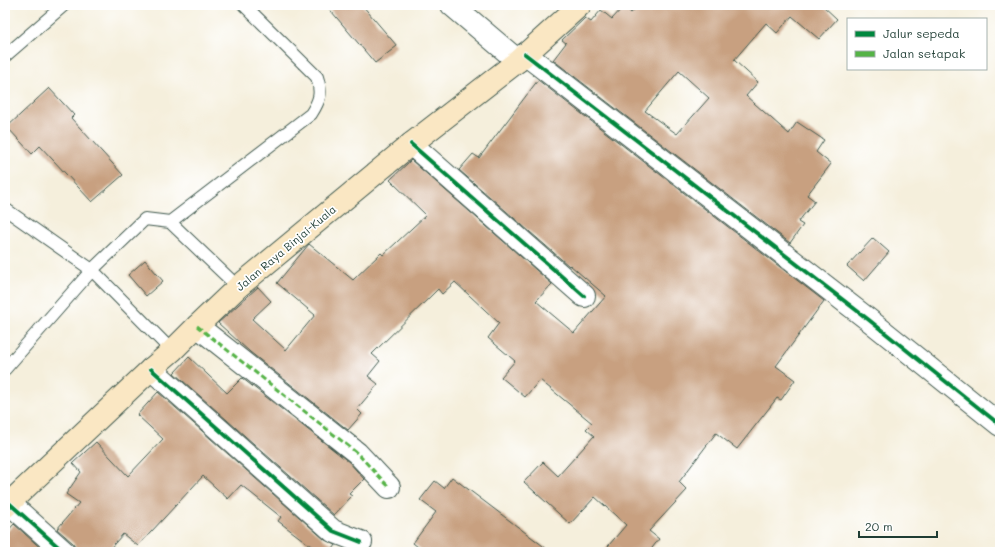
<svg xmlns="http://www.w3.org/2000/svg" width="1005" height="557" font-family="Mali,sans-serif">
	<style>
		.building { fill: #c8a080; fill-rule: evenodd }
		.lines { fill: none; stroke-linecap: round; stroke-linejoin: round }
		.lane-casing { stroke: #3f584d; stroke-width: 14 }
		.street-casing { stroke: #3f584d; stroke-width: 24 }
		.secondary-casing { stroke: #3f584d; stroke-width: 24 }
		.lane { stroke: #fff; stroke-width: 12 }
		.street { stroke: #fff; stroke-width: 22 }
		.secondary { stroke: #fae7c3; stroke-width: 22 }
		.quiet { stroke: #55b346; stroke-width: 3; stroke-dasharray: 6 3; stroke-linecap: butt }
		.cycleway-casing { stroke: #fff; stroke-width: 6 }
		.cycleway { stroke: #00873e; stroke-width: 4 }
		.labels { text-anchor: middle; stroke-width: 3.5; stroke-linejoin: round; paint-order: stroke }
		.street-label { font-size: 11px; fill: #1f3d34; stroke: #fff }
	</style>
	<rect width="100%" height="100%" fill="#fff"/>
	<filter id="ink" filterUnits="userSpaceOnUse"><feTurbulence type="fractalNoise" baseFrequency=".025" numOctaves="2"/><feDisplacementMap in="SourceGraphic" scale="8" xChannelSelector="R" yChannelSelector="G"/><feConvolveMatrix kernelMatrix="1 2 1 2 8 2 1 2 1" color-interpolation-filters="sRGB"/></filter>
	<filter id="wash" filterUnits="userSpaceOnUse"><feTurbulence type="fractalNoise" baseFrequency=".012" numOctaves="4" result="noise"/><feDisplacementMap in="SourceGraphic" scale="16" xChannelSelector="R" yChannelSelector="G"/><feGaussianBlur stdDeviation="0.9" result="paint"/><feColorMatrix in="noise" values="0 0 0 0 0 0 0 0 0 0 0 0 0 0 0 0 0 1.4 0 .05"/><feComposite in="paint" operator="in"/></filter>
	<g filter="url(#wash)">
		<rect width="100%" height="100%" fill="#f5efdc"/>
		<g id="blocks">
			<path class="building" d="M326 5H362L397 46 375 63Z
				M639 5H822L837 19 819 39 792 16 777 33 766 23 734 60 758 82 746 96 789 134 797 122 824 140 816 152 831 164 807 195 815 201 798 222 803 225 790 243 553 60 566 43 562 40 585 18 591 22 601 10 612 19 624 6 631 13ZM679 71 709 98 677 134 645 111Z
				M538 80 824 301 776 366 795 380 781 400 777 398 737 449 716 433 679 482 687 490 649 531 659 539 649 552H603L626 525 595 497 570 524 524 482 543 462 558 476 594 436 586 429 592 423 540 380 525 397 501 377 515 361 488 338 499 323 455 282 442 294 438 289 372 354 380 361 368 376 378 384 357 409 362 414 348 430 250 352 218 323 258 287 271 301 252 319 286 350 315 315 277 283 309 244 353 280 381 253 383 255 426 215 390 180 411 160 552 284 536 301 574 333 606 296 570 265 569 266 459 170 473 154 479 158Z
				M49 88 74 115 71 118 123 175 92 202 40 146 32 154 7 127Z
				M873 238 889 252 864 281 847 266Z
				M145 260 163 281 146 296 128 275Z
				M189 357 227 393 242 378 349 462 364 479 349 494 352 496 334 515 174 373Z
				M158 392 325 540 336 545 331 552H319L278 521 281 517 241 485 228 499 203 476 138 546 123 534 107 552H76V548L73 543 57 529 79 503 66 494 81 472 73 463 96 442 128 476 163 439 137 415Z
				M452 477 551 552H424L413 543 436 512 420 500 435 481 444 488Z
				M14 524 45 552H5V534Z"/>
		</g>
	</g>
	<g filter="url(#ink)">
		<use href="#blocks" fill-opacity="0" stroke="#3f584d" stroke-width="1"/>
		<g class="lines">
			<defs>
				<path id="lane" d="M5 56 64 5
					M5 209 92 270 172 351
					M170 222 311 114C320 100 322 93 317 77L244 5
					M5 369 92 270 145 219 170 222 238 287"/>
				<path id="street" d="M452 5 518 61
					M525 54 869 320 1000 425
					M411 144 584 296
					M197 326 357 453 389 487
					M151 369 333 531 361 542
					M9 503 64 552"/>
				<path id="secondary" d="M5 507 151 369 172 351 197 326 238 287 411 144 518 61 580 5"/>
			</defs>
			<use href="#lane" class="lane-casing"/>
			<use href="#street" class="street-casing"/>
			<use href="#secondary" class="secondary-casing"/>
			<use href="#lane" class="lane"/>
			<use href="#street" class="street"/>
			<use href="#secondary" class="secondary"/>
			<path class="quiet" d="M197 326 357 453 389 487"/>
			<defs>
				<path id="cycleway" d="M525 54 869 320 1000 425
					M411 144 584 296
					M151 369 333 531 361 542
					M9 503 64 552"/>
			</defs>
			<use href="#cycleway" class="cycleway-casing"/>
			<use href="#cycleway" class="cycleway"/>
		</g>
	</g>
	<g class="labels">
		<g class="street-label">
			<text transform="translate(286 248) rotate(-40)" y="4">Jalan Raya Binjai-Kuala</text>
		</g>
	</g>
	<rect width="1005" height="557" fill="none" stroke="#fff" stroke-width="20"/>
	<rect x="847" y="18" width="140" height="52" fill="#ffffff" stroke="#a5b1ae"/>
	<rect x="855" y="31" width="20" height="6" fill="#00873e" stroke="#a5b1ae"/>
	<text x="883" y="38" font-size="12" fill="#1f3d34">Jalur sepeda</text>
	<rect x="855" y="51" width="20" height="6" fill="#55b346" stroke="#a5b1ae"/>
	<text x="883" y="58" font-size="12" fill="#1f3d34">Jalan setapak</text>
	<path d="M859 531v6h78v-6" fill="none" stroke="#1f3d34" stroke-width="2"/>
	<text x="865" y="531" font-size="12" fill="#1f3d34" stroke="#ffffff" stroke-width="3" paint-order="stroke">20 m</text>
</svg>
